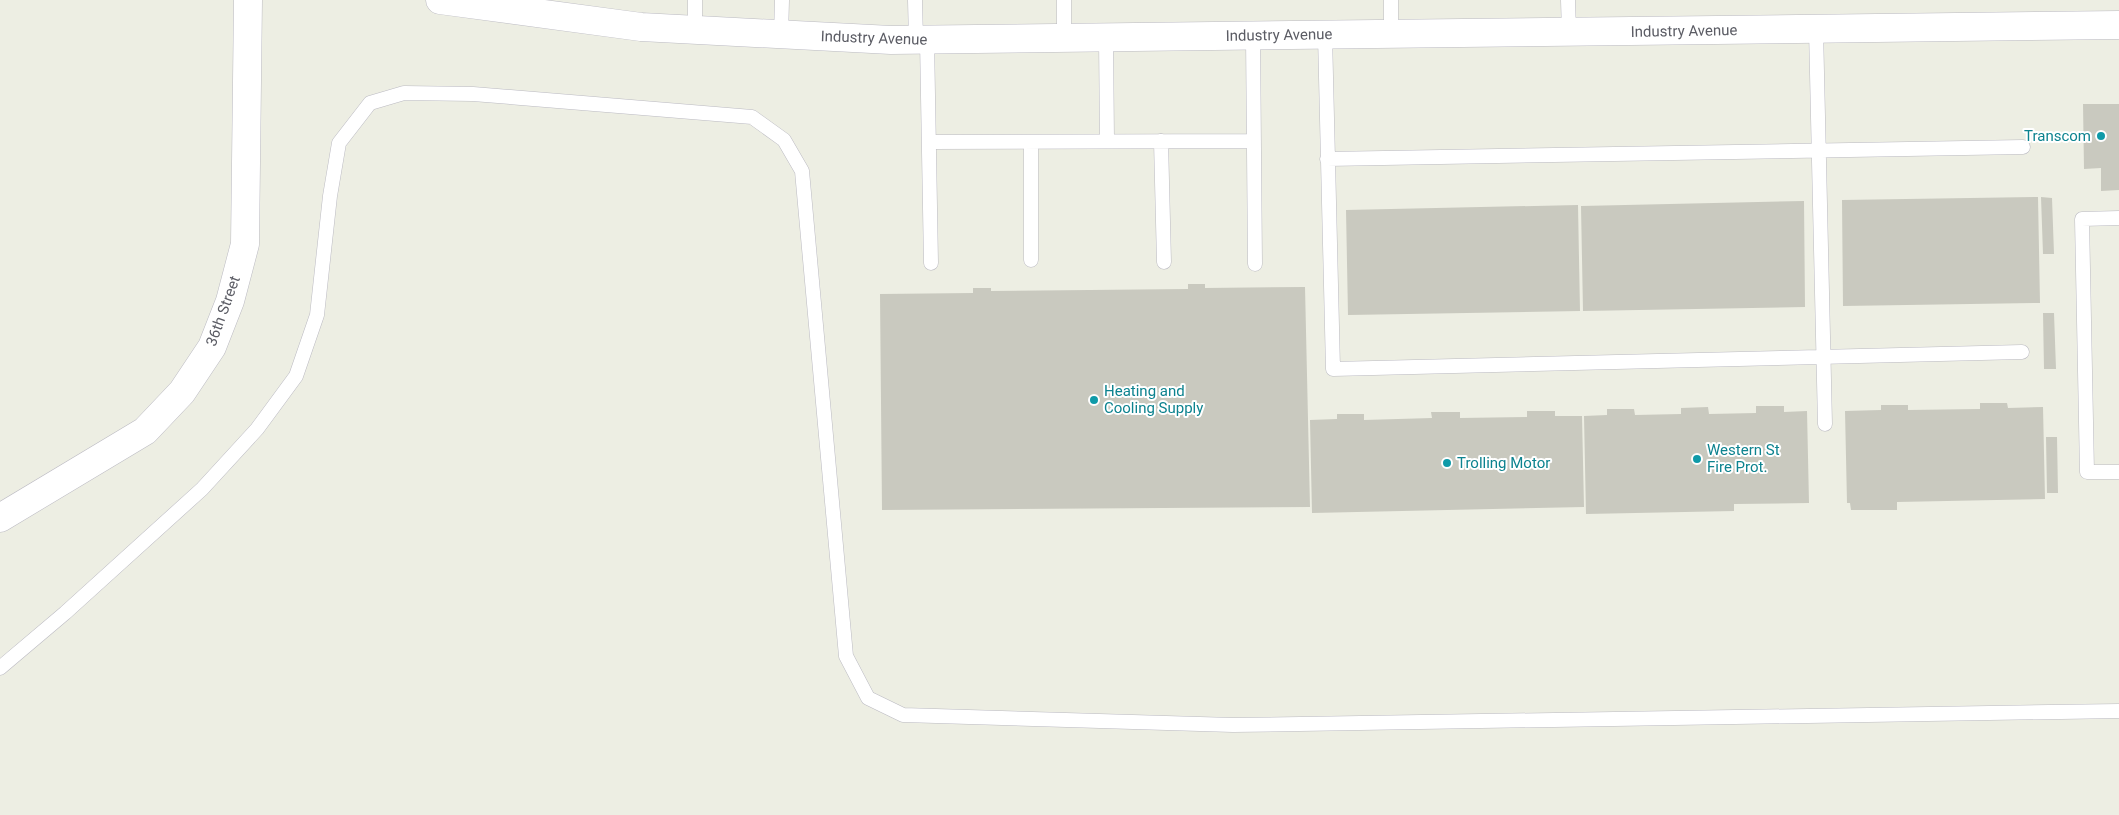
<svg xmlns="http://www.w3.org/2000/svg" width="2119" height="815" font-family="Roboto,sans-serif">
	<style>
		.building { fill: #c9c9bf }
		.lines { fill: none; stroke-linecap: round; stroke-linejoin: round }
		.lane-casing { stroke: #bbbac2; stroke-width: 15 }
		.street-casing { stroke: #bbbac2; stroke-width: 29 }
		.lane { stroke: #fff; stroke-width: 14 }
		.street { stroke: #fff; stroke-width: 28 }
		.culture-dot { fill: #0f9aa8; stroke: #fff; stroke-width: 2 }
		.labels { text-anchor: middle; stroke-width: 4; stroke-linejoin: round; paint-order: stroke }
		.street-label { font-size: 15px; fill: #5b5c64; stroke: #fff }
		.culture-label { font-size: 15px; fill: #0d838f; stroke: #fff; text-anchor: start }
	</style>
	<rect width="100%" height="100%" fill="#edeee3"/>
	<path class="building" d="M2083 104H2119V190L2101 191V168L2084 169Z
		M2038 197 2040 303 1843 306 1842 200Z
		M2041 197 2052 198 2054 254H2043Z
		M1804 201 1805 307 1583 311 1581 206Z
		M1578 205 1580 311 1348 315 1346 210Z
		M1188 284H1205V288L1305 287 1310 507 882 510 880 294 973 293V288H991V291L1188 289Z
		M2043 313H2054L2056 369H2044Z
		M1980 403H2007L2008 408 2043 407 2045 499 1897 502V510H1851L1850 503H1847L1845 411 1881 410V405H1908V410L1980 409Z
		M1756 406H1784V412L1807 411 1809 503 1734 504V511L1586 514 1584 416 1607 415V409H1634L1635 415 1681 414V408L1708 407 1709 414 1756 413Z
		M1527 411H1555V416H1582L1584 507 1312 513 1310 420 1337 419V414H1364V420L1432 418 1431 412H1460V418L1527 417Z
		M2046 437H2057L2058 493H2047Z"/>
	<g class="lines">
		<defs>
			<path id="lane" d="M695 0V30
				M915 0 916 40
				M1064 0V38
				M1391 0V34
				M1568 0 1569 32
				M1816 29 1825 424
				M781 35 782 0
				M1325 35 1333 369 2022 352
				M1253 36 1255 264
				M1106 38 1107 141
				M927 40 931 263
				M1161 141 1164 262
				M929 142 1254 141
				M1031 142V260
				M1327 159 2023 147
				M2119 218 2082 219 2087 472H2119
				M0 668 65 613 202 489 257 429 296 376 317 315 330 196 339 143 370 103 404 93 473 94 752 117 784 140 802 171 846 656 868 698 903 715 1233 725 2119 711"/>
			<path id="street" d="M440 0 641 27 891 40 2119 25
				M0 518 145 431 182 392 212 347 230 301 245 244 248 0"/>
		</defs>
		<use href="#lane" class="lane-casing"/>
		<use href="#street" class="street-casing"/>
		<use href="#lane" class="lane"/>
		<use href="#street" class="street"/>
	</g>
	<g class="culture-dot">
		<circle cx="2101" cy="136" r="5"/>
		<circle cx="1094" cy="400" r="5"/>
		<circle cx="1697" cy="459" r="5"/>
		<circle cx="1447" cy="463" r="5"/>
	</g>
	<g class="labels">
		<g class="street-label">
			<text transform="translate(1684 31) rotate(-1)" y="5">Industry Avenue</text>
			<text transform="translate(1279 35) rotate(-1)" y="5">Industry Avenue</text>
			<text transform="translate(874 38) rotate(2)" y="5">Industry Avenue</text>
			<text transform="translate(223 311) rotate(-70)" y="5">36th Street</text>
		</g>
		<g class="culture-label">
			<text x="2091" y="141" text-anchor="end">Transcom</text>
			<text x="1104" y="396">Heating and<tspan x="1104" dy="17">Cooling Supply</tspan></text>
			<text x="1707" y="455">Western St<tspan x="1707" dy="17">Fire Prot.</tspan></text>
			<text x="1457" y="468">Trolling Motor</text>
		</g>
	</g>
</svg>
